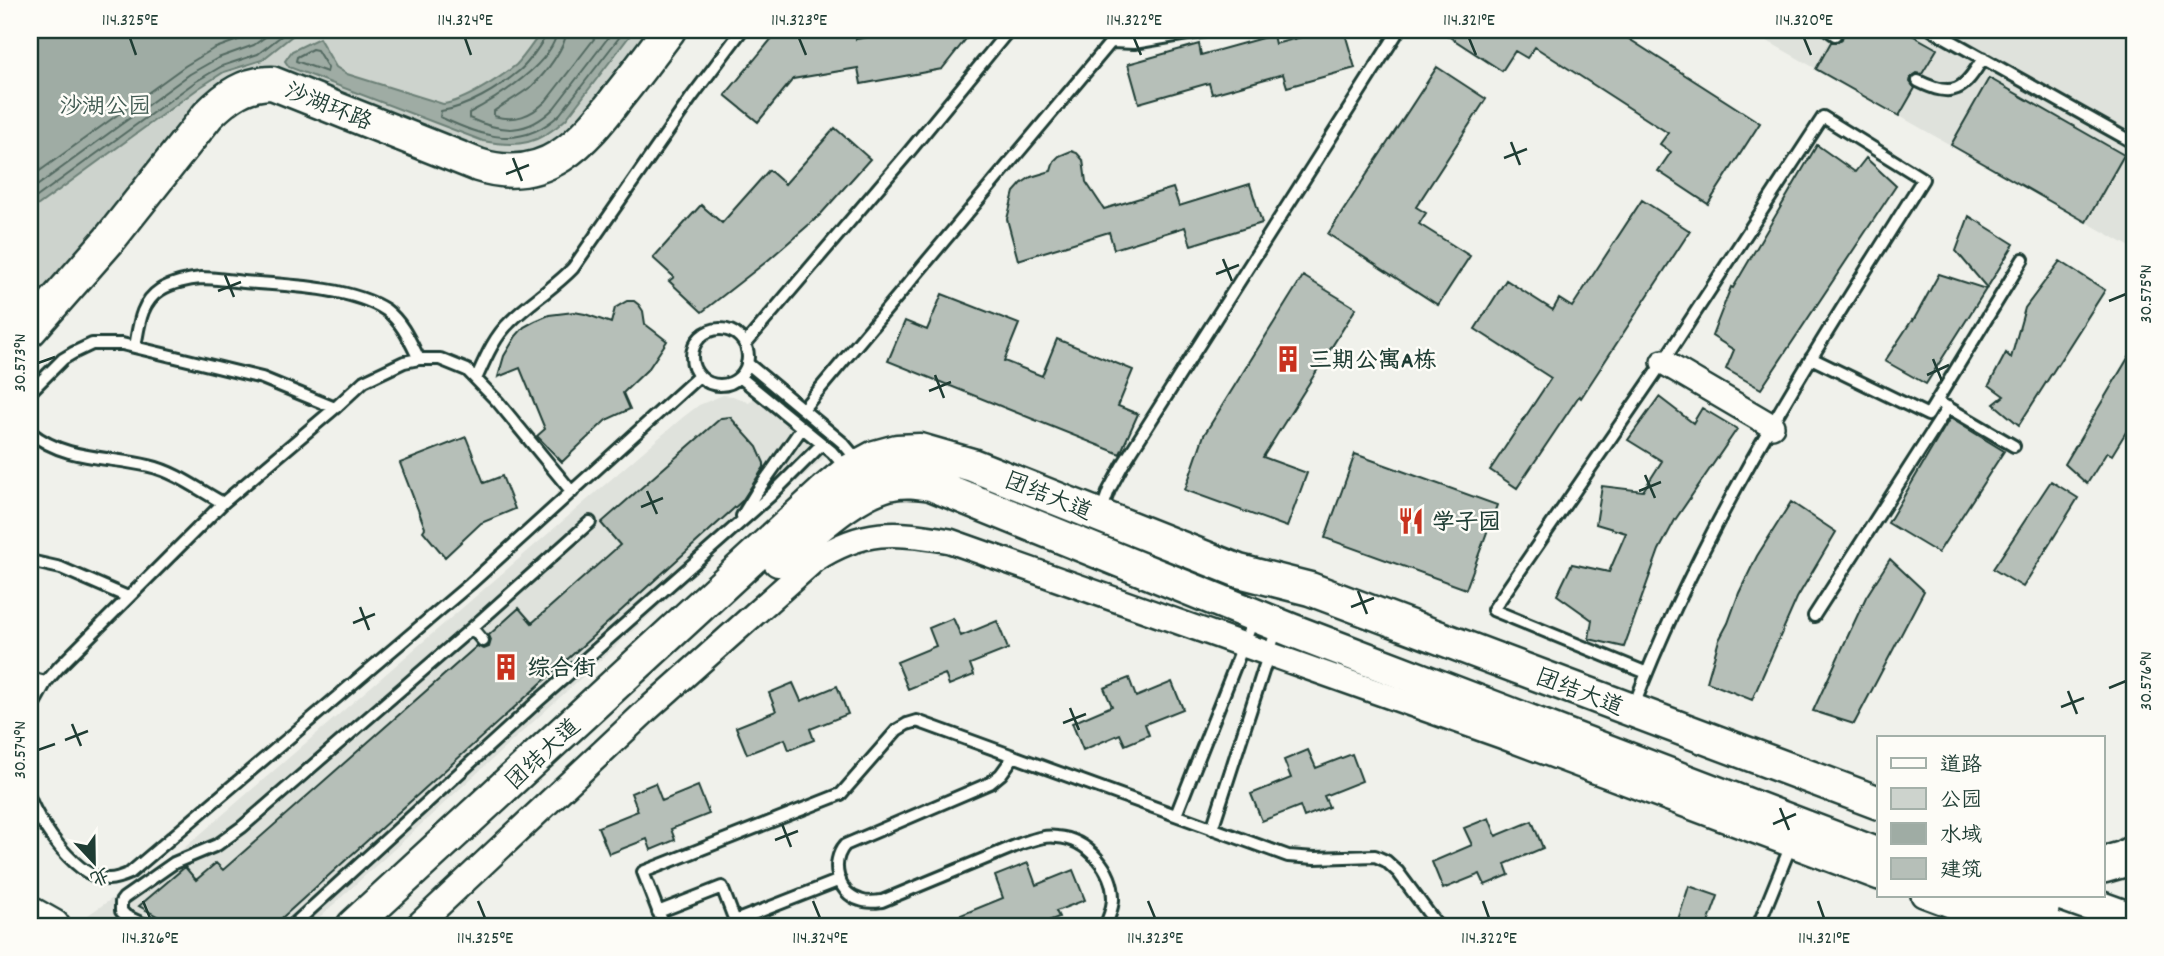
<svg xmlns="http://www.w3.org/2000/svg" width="2164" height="956" font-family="Dekko,'LXGW WenKai TC',sans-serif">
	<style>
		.built { fill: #dfe2dc }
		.green { fill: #cdd3cd; stroke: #768880; stroke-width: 2 }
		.water { fill: #9faca4; stroke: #6c8077; stroke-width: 2 }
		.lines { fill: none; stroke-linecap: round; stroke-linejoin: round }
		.shore { stroke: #526961; stroke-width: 2 }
		.building { fill: #b6bfb8; stroke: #1f3d34; stroke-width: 2 }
		.lane-casing { stroke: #1f3d34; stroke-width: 16 }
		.street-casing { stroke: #1f3d34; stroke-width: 28 }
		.secondary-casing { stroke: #1f3d34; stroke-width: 37 }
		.primary-casing { stroke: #1f3d34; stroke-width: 40 }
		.lane { stroke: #fdfcf7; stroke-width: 10 }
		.street { stroke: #fdfcf7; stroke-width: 23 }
		.secondary { stroke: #fdfcf7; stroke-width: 32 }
		.primary { stroke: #fdfcf7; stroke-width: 35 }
		.secondary-bridge-casing { stroke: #1f3d34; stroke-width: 37; stroke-linecap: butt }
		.secondary-bridge { stroke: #fdfcf7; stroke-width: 32 }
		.ticks { fill: none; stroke: #1f3d34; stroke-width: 2.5 }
		.labels { text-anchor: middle; stroke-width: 5; stroke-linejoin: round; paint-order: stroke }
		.park-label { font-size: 23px; fill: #425b53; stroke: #fdfcf7 }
		.street-label { font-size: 23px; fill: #1f3d34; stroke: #fdfcf7 }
		.poi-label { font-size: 23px; font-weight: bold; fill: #1f3d34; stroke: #fdfcf7; text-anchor: start }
		.neatline { fill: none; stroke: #1f3d34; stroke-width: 2.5 }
		.ticks-label { font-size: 18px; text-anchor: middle; fill: #1f3d34 }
	</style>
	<rect width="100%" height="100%" fill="#f0f1eb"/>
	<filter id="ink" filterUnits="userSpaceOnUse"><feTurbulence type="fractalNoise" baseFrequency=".0143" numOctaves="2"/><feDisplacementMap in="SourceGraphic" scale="14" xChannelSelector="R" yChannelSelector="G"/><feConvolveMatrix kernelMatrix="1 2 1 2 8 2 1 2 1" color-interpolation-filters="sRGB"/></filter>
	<g filter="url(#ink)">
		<path class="built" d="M1748 30H2134V249L2086 222Z
			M723 395 733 396 749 403 755 397 825 457 768 507 310 926H101L85 917 175 856 682 418 699 405Z"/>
		<path class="green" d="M30 30H652L576 128 554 148 505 161 269 70 30 312Z"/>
		<path class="water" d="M30 30H304L292 36 262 60 224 72 199 88 30 211Z
			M543 30H634L566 119C539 144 519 148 483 141L289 67 285 61 292 51 319 38 336 67 347 74 443 104C463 102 500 78 516 65 526 55 534 41 543 30Z"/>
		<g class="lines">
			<path class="shore" d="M548 30 546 36C538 48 530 62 519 71 499 88 466 108 441 111L440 117C484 137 521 151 560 114L625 30
				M557 30C555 62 496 99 469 113V118C502 133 527 135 554 108L614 30
				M567 30C566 47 545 74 532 86 520 95 506 103 494 111V116C515 122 531 116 546 101L601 30
				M312 49 317 50 328 68 327 72 296 61 297 57Z
				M30 178 185 66 213 49 249 36 258 30
				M30 191 190 74 218 58 254 45 275 30
				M30 202 195 82 222 66 258 54 289 30"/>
		</g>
		<path class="building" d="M816 30H855L856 39 907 30H973L942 69 861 84 858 68 793 79 758 122 725 95 773 37Z
			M1328 30H1344L1355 68 1287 87 1283 74 1212 94 1209 83 1139 103 1128 64 1199 44 1201 55 1273 35 1275 44Z
			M1439 30H1615L1760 123 1708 204 1658 171 1671 152 1660 144 1668 133 1535 47 1527 58 1515 51 1502 71Z
			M1841 30H1903L1937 49 1922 74 1917 73 1911 77 1910 82 1915 88 1899 116 1816 69 1831 42H1838L1842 39 1843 35Z
			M1437 67 1486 99 1416 207 1426 213 1419 224 1470 256 1438 305 1328 234Z
			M1989 78 2124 155 2086 222 1951 145Z
			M835 128 870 159 820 215 766 262 702 312 669 281 674 277 653 258 701 205 722 223 769 170 785 184Z
			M1817 145 1855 172 1866 158 1896 186 1761 389 1726 369 1734 350 1712 336 1731 287 1733 288Z
			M1071 151 1077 153 1083 160 1086 182 1104 209 1173 188 1179 206 1250 184 1262 223 1191 245 1185 227 1114 249 1109 232 1018 260 1007 219 1014 192 1022 183 1031 177 1051 171 1054 161 1059 156Z
			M1642 200 1690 231 1581 398 1579 396 1517 488 1490 470 1551 378 1475 329 1506 280 1553 310 1559 299 1572 307Z
			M1969 216 2014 244 1987 288 1956 251Z
			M2060 261 2105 290 2019 425 1994 404 2004 396 1989 385 2006 353 2011 358 2025 308Z
			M1939 274 1986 289 1926 384 1885 361 1912 320 1913 321Z
			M1303 276 1356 308 1263 457 1307 473 1287 527 1185 490 1204 435Z
			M942 294 1019 324 1004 361 1042 376 1057 339 1133 370 1118 406 1138 414 1120 454 888 361 905 321 927 330Z
			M627 301H634L639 305 643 311 645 324 667 341 649 368 623 393 630 409 606 420 562 462 537 436 545 429 520 368 498 377 504 356 516 336 524 327 535 321 549 315 574 312 585 314 611 323 615 308Z
			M2134 348V419L2112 455 2107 452 2087 484 2065 464Z
			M1659 397 1693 423 1702 408 1737 429 1675 520 1659 550 1624 647 1589 639 1592 620 1557 595 1572 564 1609 572 1626 533 1596 524 1602 486 1643 491 1662 461 1628 440Z
			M730 417 757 447 764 463V467L742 501 273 926H175L139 906 185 867 196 880 216 863 223 870 477 646 484 649 489 647 491 640 489 635 519 608 532 623 620 545 601 523 721 418Z
			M1950 418 2004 451 1938 553 1888 523Z
			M466 437 484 483 502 476 515 509 481 523 445 557 423 531 425 528 400 463Z
			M1355 454 1497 505 1466 589 1325 538Z
			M2051 481 2078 498 2023 587 1993 569Z
			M1791 502 1836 532 1797 598 1752 700 1707 682 1719 640 1728 623 1739 593 1757 556Z
			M1890 559 1924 591 1854 724 1813 711 1866 597Z
			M953 618 961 636 997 621 1008 649 970 664 974 675 949 685 945 674 908 689 897 662 936 646 929 628Z
			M1129 678 1136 697 1172 682 1183 709 1145 724 1149 735 1125 745 1120 734 1083 750 1072 723 1112 706 1104 688Z
			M793 683 801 701 837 686 848 714 810 729 814 740 789 750 785 739 747 754 736 727 776 711 769 693Z
			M1308 750 1316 768 1352 754 1362 781 1324 796 1329 807 1304 817 1300 806 1262 821 1251 794 1291 778 1284 760Z
			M655 783 662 801 698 786 709 814 671 829 675 840 651 850 647 839 609 854 598 827 638 811 631 793Z
			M1489 818 1496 836 1532 821 1543 848 1505 864 1509 875 1485 885 1480 874 1443 889 1432 862 1472 845 1464 828Z
			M1028 863 1036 885 1073 870 1085 900 1056 911 1059 917 1035 926H934L1003 898 995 876Z
			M1689 886 1718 896 1707 926H1676Z"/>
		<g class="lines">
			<defs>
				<path id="lane" d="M1828 30 1835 35
					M1932 30 2134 143
					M1112 42 1134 43 1211 30
					M1918 81C1954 99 1964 90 1983 58
					M692 357a28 28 0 1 1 56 0a28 28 0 1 1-56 0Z
					M745 344 908 153 1009 30
					M135 347C139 326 140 303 160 290 171 283 189 279 201 278 215 278 231 281 244 282 285 285 352 287 386 310 402 322 410 341 419 359
					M1811 358 1928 415 2023 259
					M747 363 843 443 859 462
					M740 377 832 452 846 468
					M476 379C485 359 494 337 510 322 530 302 554 288 573 268L691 98 742 30
					M30 392 63 359 73 353 92 344H122L262 378 335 408
					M1942 404 2014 446
					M803 409 1121 30
					M30 432C65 461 108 456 149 466 176 472 199 490 223 503
					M1101 512 1109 490 1122 466 1399 30
					M742 516 756 493 802 428
					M30 561 61 568 128 597
					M1814 616 1948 407
					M472 628 483 641
					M30 678 46 682
					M1633 708C1705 519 1816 350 1923 179L1823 117 1663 362 1493 610 1647 673
					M30 711 46 682 59 667 223 503 335 408 364 381 404 362 419 359H440L467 370 498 402 572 492
					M1014 756 1001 774 990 783 845 845C830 862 837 893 860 900 867 903 875 902 882 901L1020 844C1032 840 1044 835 1057 837 1087 839 1114 870 1113 900 1112 909 1109 918 1105 926
					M30 799C40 825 78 880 109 879 116 879 123 876 130 873L470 584 699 376
					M1176 815 1254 618
					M1212 829 1277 628
					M658 912 722 887 735 921 840 880
					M147 926 126 916 121 911V902L124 898 174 863 217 845 242 827 472 628 590 522
					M292 926 538 701 770 496 822 444
					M664 926 643 872 841 794 897 730 907 724 917 721 1288 856 1315 858 1375 856 1386 861 1398 872 1438 926
					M1758 926 1791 845"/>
				<path id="street" d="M1663 362 1772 426
					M1923 895 2006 926
					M417 926 647 710 815 560C863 529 895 531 950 541L1501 736 1879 878"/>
				<path id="secondary" d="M30 330 109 240 208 115C227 96 245 83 272 83L478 165C545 187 584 142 620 94 637 73 653 51 669 30
					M779 560C808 536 856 489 893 483 906 480 918 482 931 484L1291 630 1879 855
					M2023 895 2094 921
					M30 913 53 926
					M353 926 825 491 849 471 875 457 897 451 920 450 972 465 1239 571 1310 589 1879 803"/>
				<path id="primary" d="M2103 865 2124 859 2134 853
					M1977 895 2023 917 2036 926"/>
			</defs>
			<use href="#lane" class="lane-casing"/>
			<use href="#street" class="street-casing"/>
			<use href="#secondary" class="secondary-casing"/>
			<use href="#primary" class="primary-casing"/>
			<use href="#lane" class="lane"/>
			<use href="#street" class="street"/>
			<use href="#secondary" class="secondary"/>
			<use href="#primary" class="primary"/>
			<defs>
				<path id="secondary-bridge" d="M2064 895 2134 920"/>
			</defs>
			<use href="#secondary-bridge" class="secondary-bridge-casing"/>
			<use href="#secondary-bridge" class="secondary-bridge"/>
		</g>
	</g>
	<path class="ticks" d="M130 38 136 55M465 38 471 55M799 38 806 55M1134 38 1141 55M1469 38 1476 55M1804 38 1811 55M1511 142 1520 165M513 158 522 181M1504 158 1527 149M506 174 529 165M1223 259 1232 281M1216 274 1239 265M225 275 234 297M218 291 241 282M2109 301 2126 294M1933 359 1942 381M38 363 55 357M935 375 944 398M1927 375 1949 365M929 391 951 382M1645 475 1655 498M647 491 657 514M1639 491 1661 482M641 507 663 498M1358 591 1367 614M360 607 369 630M1351 607 1374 598M353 623 375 614M2109 688 2126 681M2068 691 2077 714M2061 707 2084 698M1070 708 1079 730M1063 723 1086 714M72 724 81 746M65 740 88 731M38 750 55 744M1780 808 1789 830M782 824 791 847M1773 824 1796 814M775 840 798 831M143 901 150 918M478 901 485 918M813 901 820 918M1148 901 1155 918M1483 901 1489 918M1818 901 1824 918"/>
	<defs>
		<symbol id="building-bare" viewBox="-9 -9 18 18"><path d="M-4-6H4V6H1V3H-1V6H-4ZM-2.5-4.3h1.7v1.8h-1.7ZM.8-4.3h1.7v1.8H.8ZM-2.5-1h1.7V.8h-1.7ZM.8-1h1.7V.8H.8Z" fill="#c8321e" stroke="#fdfcf7" stroke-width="2.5" paint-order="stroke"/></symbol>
		<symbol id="restaurant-bare" viewBox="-9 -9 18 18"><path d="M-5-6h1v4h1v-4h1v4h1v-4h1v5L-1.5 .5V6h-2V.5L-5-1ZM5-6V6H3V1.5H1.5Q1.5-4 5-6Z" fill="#c8321e" stroke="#fdfcf7" stroke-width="2.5" paint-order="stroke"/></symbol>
	</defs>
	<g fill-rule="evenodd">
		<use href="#building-bare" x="1269" y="340" width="38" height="38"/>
		<use href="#restaurant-bare" x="1392" y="502" width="38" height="38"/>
		<use href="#building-bare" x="487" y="648" width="38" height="38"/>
	</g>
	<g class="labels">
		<g class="park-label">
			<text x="105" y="113">沙湖公园</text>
		</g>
		<g class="street-label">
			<text transform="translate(329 105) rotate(22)" y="8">沙湖环路</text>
			<text transform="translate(1049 495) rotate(22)" y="8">团结大道</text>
			<text transform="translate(1580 691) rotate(21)" y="8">团结大道</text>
			<text transform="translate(542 753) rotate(-43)" y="8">团结大道</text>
		</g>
		<g class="poi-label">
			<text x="1309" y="367">三期公寓A栋</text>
			<text x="1432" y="529">学子园</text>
			<text x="527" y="675">综合街</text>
		</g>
	</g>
	<rect width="2164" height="956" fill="none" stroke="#fdfcf7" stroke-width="77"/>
	<rect x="1877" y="736" width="228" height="161" fill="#fdfcf7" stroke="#a4b0a9" stroke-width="2"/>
	<rect x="1891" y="758" width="35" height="10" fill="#fdfcf7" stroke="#a4b0a9" stroke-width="2"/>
	<text x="1940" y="771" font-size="21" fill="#1f3d34">道路</text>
	<rect x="1891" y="788" width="35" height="21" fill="#cdd3cd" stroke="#a4b0a9" stroke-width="2"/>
	<text x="1940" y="806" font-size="21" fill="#1f3d34">公园</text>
	<rect x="1891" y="823" width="35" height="21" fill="#9faca4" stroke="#a4b0a9" stroke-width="2"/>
	<text x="1940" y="841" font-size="21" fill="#1f3d34">水域</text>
	<rect x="1891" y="858" width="35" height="21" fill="#b6bfb8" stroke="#a4b0a9" stroke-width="2"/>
	<text x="1940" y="876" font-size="21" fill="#1f3d34">建筑</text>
	<g transform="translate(94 862) rotate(158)" stroke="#fdfcf7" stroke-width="5" paint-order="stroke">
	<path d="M0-5L12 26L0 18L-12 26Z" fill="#1f3d34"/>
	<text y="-10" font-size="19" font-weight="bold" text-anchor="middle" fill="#1f3d34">北</text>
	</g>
	<rect x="38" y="38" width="2088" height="880" class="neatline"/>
	<g class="ticks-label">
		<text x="130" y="25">114.325°E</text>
		<text x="465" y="25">114.324°E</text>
		<text x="799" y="25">114.323°E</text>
		<text x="1134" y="25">114.322°E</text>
		<text x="1469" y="25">114.321°E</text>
		<text x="1804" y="25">114.320°E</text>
		<text transform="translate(2145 294) rotate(-90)" y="6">30.575°N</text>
		<text transform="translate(19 363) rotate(-90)" y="6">30.573°N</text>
		<text transform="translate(2145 681) rotate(-90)" y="6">30.576°N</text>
		<text transform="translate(19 750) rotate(-90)" y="6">30.574°N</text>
		<text x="150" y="943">114.326°E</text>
		<text x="485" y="943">114.325°E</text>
		<text x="820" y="943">114.324°E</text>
		<text x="1155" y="943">114.323°E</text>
		<text x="1489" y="943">114.322°E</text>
		<text x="1824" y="943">114.321°E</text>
	</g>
</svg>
